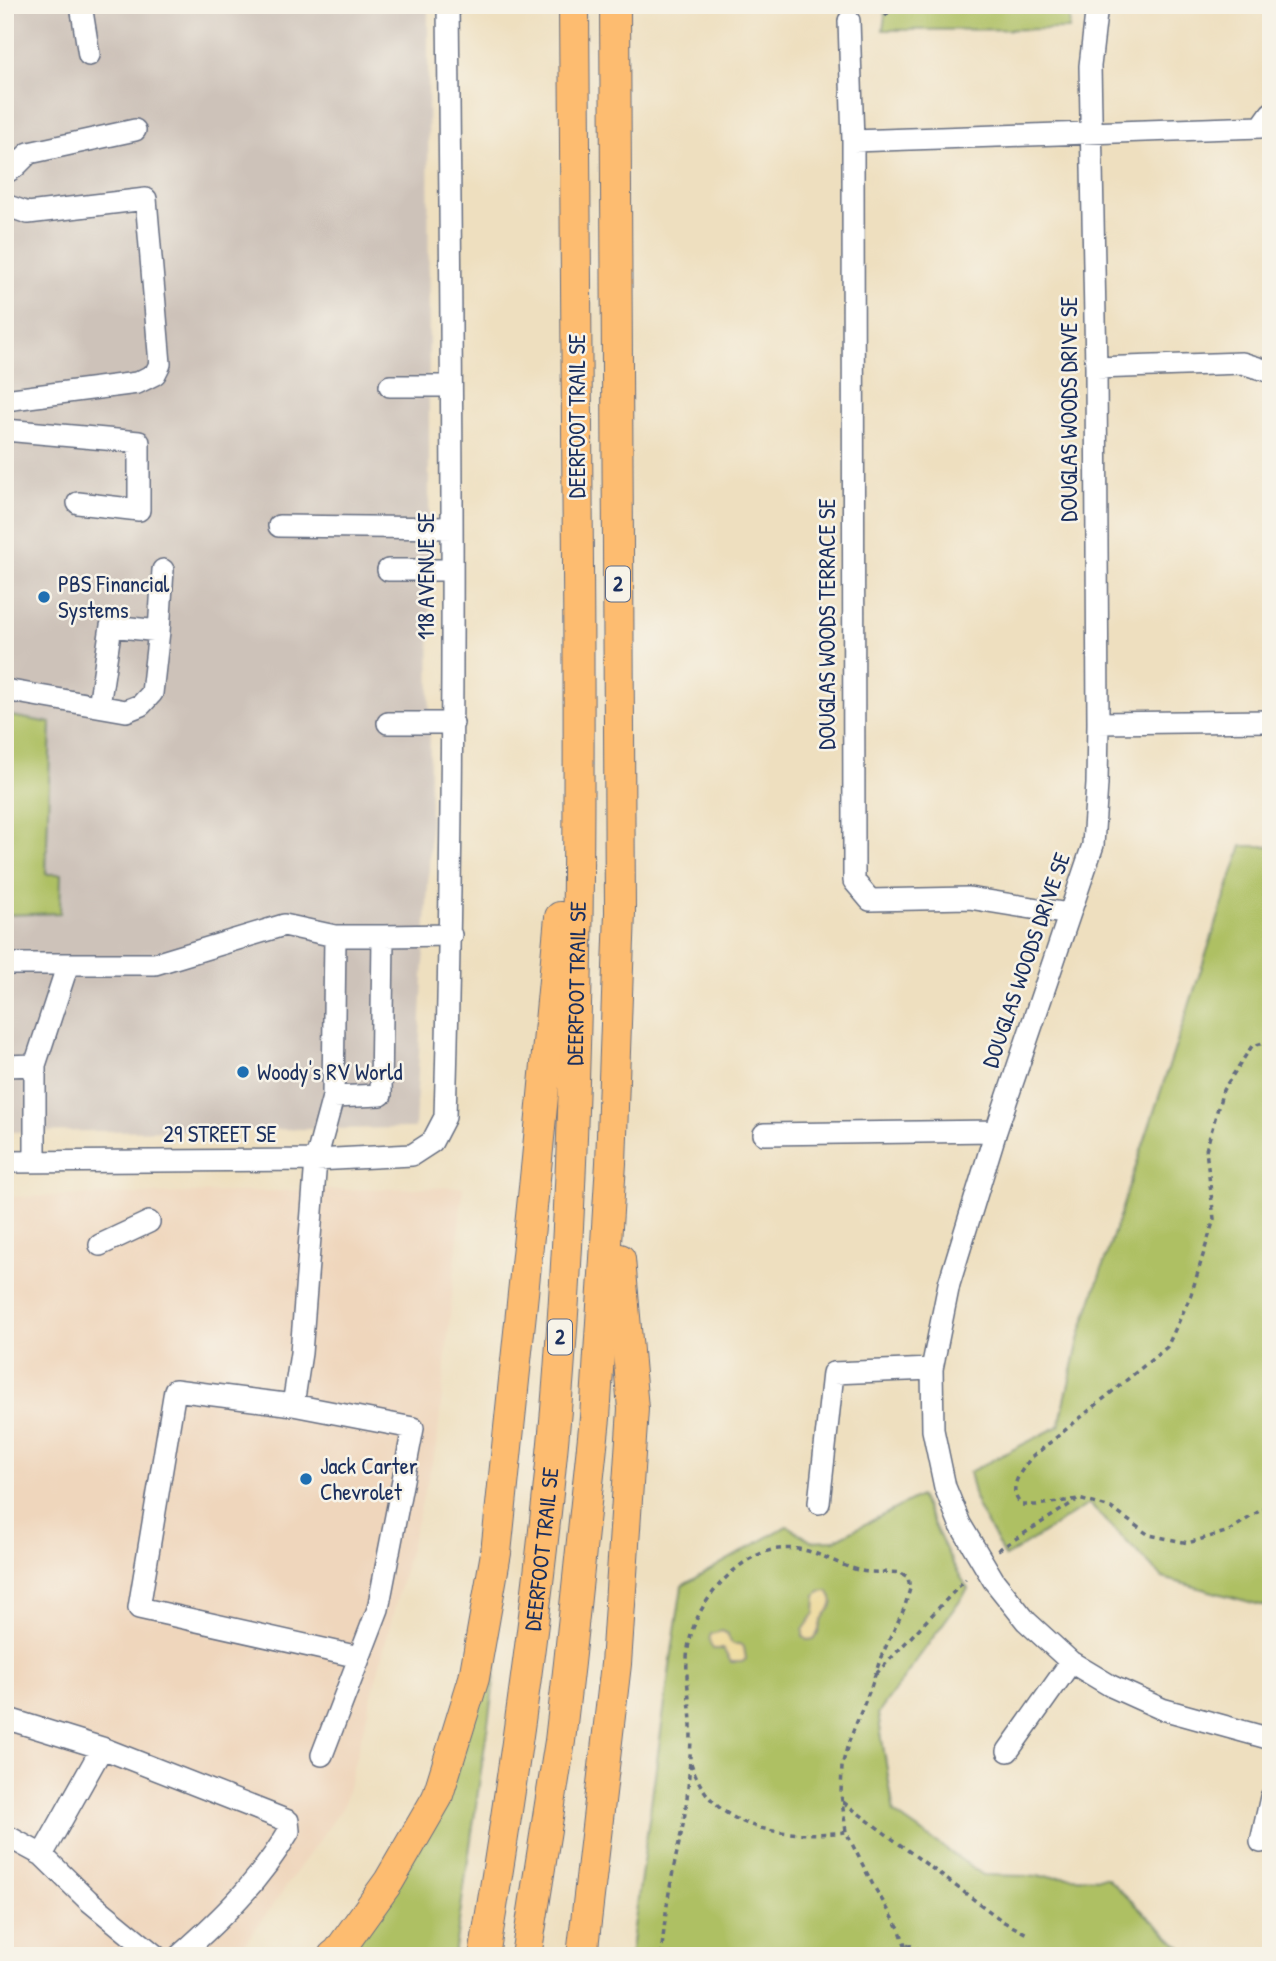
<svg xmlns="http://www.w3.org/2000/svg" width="1276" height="1961" font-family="'Patrick Hand',sans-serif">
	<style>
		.built { fill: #efd6bc }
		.industrial { fill: #cdc2b9 }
		.green { fill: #aec064; stroke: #647861; stroke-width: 2 }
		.sand { fill: #eeda9e; stroke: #84847e; stroke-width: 2 }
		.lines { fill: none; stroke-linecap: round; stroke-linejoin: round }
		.minor-casing { stroke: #656d80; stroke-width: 24 }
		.highway-casing { stroke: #656d80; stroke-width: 32 }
		.path { stroke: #656d80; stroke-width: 3.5; stroke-dasharray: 5 5; stroke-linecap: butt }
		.minor { stroke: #fff; stroke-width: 21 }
		.highway { stroke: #fdbc70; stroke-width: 30 }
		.poi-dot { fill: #1f6fb2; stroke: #f7f3e8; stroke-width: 2.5 }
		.labels { text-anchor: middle; stroke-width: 5; stroke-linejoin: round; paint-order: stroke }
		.shield { fill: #f7f3e8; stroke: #5d6a87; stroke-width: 2 }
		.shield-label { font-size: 21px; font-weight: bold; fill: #1b2f5e }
		.street-label { font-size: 23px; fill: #1b2f5e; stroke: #f7f3e8 }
		.poi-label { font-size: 23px; fill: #1b2f5e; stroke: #f7f3e8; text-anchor: start }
	</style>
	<rect width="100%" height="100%" fill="#f7f3e8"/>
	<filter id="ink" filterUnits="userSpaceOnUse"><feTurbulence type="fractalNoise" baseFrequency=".0143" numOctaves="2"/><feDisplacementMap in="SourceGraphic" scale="14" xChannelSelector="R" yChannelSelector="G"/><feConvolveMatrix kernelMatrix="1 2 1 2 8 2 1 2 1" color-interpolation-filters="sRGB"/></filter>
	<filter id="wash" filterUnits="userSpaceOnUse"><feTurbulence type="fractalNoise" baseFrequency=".00686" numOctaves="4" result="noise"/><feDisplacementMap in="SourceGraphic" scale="28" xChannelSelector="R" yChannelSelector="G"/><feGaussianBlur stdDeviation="1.57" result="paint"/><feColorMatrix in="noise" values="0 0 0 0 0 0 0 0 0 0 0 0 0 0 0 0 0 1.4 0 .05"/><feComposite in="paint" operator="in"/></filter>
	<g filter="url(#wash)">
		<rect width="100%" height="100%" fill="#eedfbf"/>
		<path class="built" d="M463 1187 437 1443 343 1807 239 1952 233 1956H5V1197Z"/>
		<path class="industrial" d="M5 5H428L430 848 415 1128 5 1132V915L59 913 61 875H46L51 723 5 715Z"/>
		<path class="green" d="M883 5H1071L1069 29 883 30 885 16Z
			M5 715 51 723 46 874H61L60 913 5 915Z
			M1242 846H1271V1608L1163 1578 1089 1504 1005 1557 977 1506 969 1472 1059 1426 1081 1332Z
			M920 1496 952 1562 968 1589 878 1714 894 1813 983 1875 1107 1878 1184 1950 1216 1956H630L673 1645 682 1586 787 1526 812 1541 834 1540Z
			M489 1660 497 1662 454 1956H348Z"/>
		<path class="sand" d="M828 1591C840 1607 826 1609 821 1622 819 1628 819 1633 814 1639L807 1640 803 1636V1630L815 1613 816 1596 820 1592Z
			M722 1631 728 1634 729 1641 733 1644H739L744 1647 746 1659 742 1662H731L723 1649H713C709 1644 708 1640 711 1634Z"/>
	</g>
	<g filter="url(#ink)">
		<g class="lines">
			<defs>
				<path id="minor" d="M81 5 89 55
					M1097 5 1090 66 1096 368 1098 723 1097 784 1093 845 996 1131 949 1284 932 1369 933 1430 945 1487 960 1524 994 1581 1026 1621 1071 1662 1111 1686 1162 1709 1271 1739
					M849 21 853 141
					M5 173 15 167 29 153 135 130
					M5 205 28 213 146 199 160 364 155 374 137 383 5 400
					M1096 368 1242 363 1271 372
					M390 386H451
					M5 430 139 442V510L78 503
					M279 526 452 528
					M388 570H452
					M5 690 126 711 141 705 152 693 159 631 163 570
					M99 706 111 626 159 631
					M388 723H453
					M1098 723 1271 721
					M1069 914 969 898 870 900 854 881 853 141 1261 127 1271 113
					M5 964H155L284 925 335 936
					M5 1066 35 1065 68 964
					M333 1097 335 936H383
					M764 1134 996 1131
					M35 1161V1065
					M5 1162 316 1160 412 1155 432 1142 445 1117C456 747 452 376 448 5
					M100 1245 149 1222
					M293 1405 301 1353 316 1160 333 1097 381 1095 383 936 451 935
					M819 1503 833 1373 932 1369
					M5 1718 102 1748 288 1821 289 1831C260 1881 222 1918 179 1956
					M1008 1751 1071 1662
					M322 1755 378 1609 413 1428 293 1405 175 1390 139 1608 359 1657
					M5 1835 42 1855 88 1900 156 1956
					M1261 1842 1271 1797
					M42 1855 102 1748"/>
				<g id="highway">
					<path d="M333 1956 338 1952 389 1881 437 1798 474 1678 496 1553 537 1159 560 917"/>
					<path id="s1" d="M484 1956C514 1775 540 1593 556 1410 579 1129 580 847 578 566 577 379 576 192 574 5"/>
					<path d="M526 1956 560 1741 569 1663 595 1418 611 1163 620 912 615 5"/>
					<path d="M582 1956 616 1664 633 1409 620 1259"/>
				</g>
			</defs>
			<use href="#minor" class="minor-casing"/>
			<use href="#highway" class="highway-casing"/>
			<path class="path" d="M885 16 895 5
				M1271 1041 1252 1046 1223 1090 1206 1150 1214 1219 1191 1295 1167 1347 1031 1458C1020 1472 1006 1490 1022 1505H1037L1079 1499 1111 1508 1149 1535 1188 1543 1229 1531 1264 1508 1271 1483
				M998 1550 1077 1500
				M876 1674 966 1579
				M691 1763C713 1833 784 1838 846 1832
				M843 1802 1004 1922 1029 1935
				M907 1944 934 1956
				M661 1956C664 1931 666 1906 671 1882 674 1865 678 1847 682 1830 687 1806 689 1780 690 1756 691 1746 691 1735 691 1724 690 1694 682 1665 691 1635 700 1600 736 1558 772 1550 809 1543 826 1561 858 1570 871 1574 887 1571 901 1573L908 1577 910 1589 904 1609 881 1657 871 1687 848 1744 842 1766 841 1793 846 1832 873 1885 899 1928 909 1956"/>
			<use href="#minor" class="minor"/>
			<use href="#highway" class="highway"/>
		</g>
	</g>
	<g class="poi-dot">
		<circle cx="44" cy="597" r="7"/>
		<circle cx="243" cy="1072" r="7"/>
		<circle cx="306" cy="1479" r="7"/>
	</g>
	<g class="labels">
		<g class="shield">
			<rect x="606" y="566.5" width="24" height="35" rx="5"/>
			<rect x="548" y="1319.5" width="24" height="35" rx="5"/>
		</g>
		<g class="shield-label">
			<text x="618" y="591">2</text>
			<text x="560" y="1344">2</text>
		</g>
		<g class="street-label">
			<text transform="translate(1069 409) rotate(-90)" y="8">DOUGLAS WOODS DRIVE SE</text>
			<text transform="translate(577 416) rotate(-90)" y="8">DEERFOOT TRAIL SE</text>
			<text transform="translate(426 576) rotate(-90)" y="8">118 AVENUE SE</text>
			<text transform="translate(827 624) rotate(-90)" y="8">DOUGLAS WOODS TERRACE SE</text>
			<text transform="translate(1026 960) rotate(-71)" y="8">DOUGLAS WOODS DRIVE SE</text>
			<text dy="8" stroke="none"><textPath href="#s1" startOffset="978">DEERFOOT TRAIL SE</textPath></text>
			<text x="220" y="1142">29 STREET SE</text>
			<text dy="8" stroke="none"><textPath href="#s1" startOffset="411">DEERFOOT TRAIL SE</textPath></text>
		</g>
		<g class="poi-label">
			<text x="58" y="592">PBS Financial<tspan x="58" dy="26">Systems</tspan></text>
			<text x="257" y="1080">Woody's RV World</text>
			<text x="320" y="1474">Jack Carter<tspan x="320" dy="26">Chevrolet</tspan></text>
		</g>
	</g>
	<rect width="1276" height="1961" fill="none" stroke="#f7f3e8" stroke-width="28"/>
</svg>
